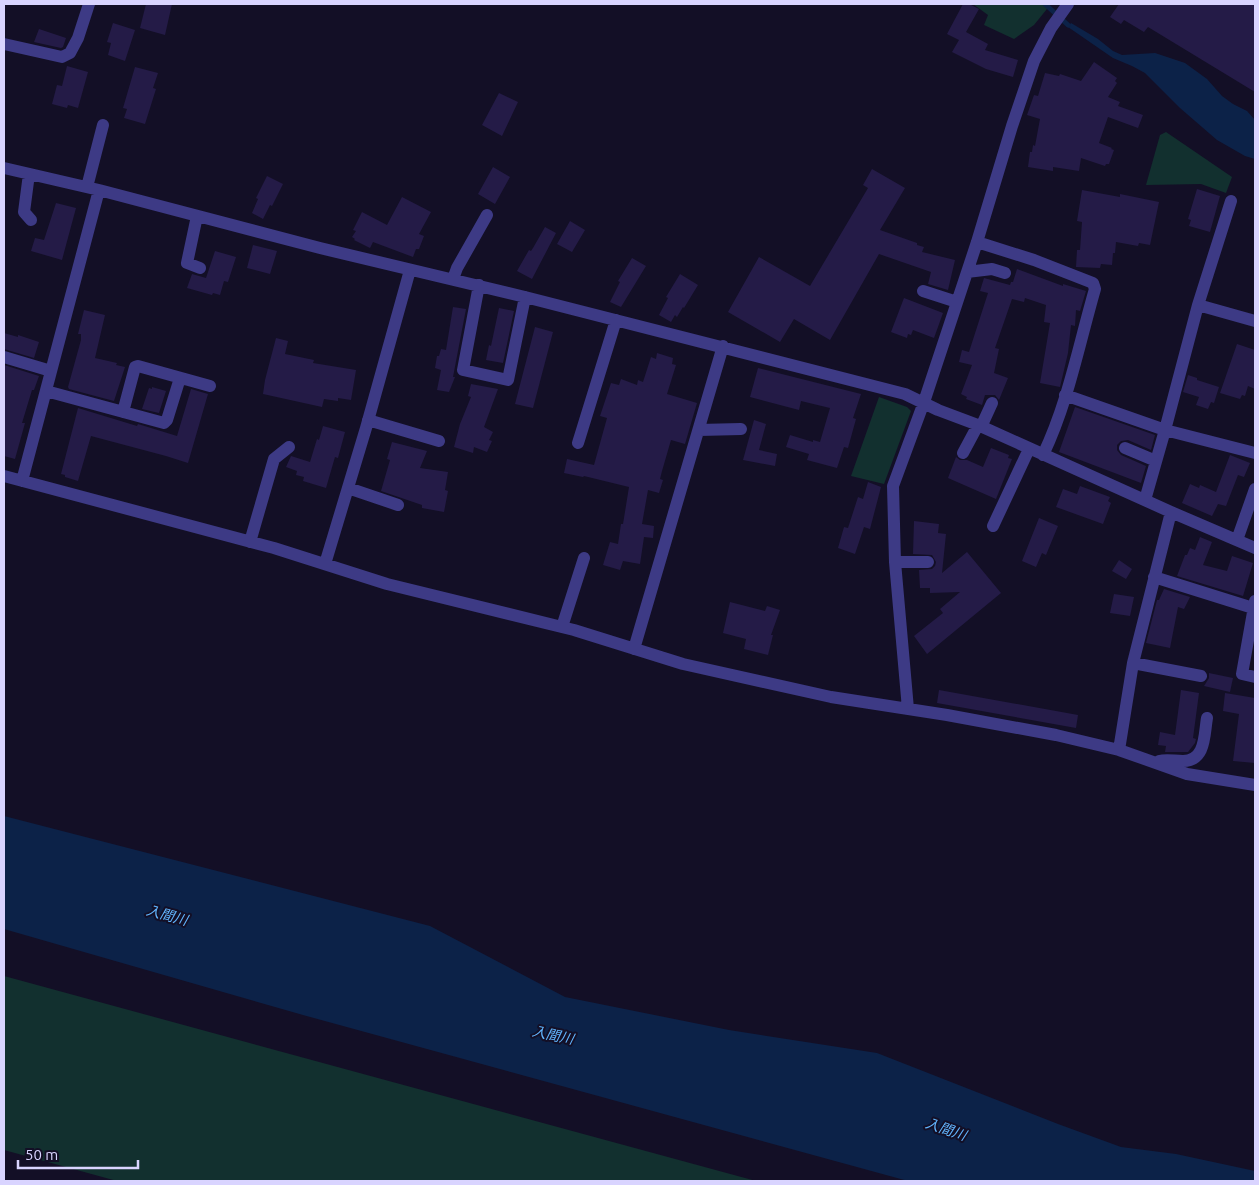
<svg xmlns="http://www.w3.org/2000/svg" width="1259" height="1185" font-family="Ubuntu,'Noto Sans JP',sans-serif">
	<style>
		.green { fill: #12302f }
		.water { fill: #0c2248 }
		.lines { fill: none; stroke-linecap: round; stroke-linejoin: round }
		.stream { stroke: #0c2248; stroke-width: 5 }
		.building { fill: #241b47 }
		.minor { stroke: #3d3a85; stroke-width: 12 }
		.labels { text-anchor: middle; stroke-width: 4; stroke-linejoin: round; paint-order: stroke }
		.water-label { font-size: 14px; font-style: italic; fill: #62b6ff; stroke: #130f26 }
	</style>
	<rect width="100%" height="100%" fill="#130f26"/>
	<path class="green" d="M973 4H1051L1034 25 1014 39 984 25 988 15Z
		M1166 132 1232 177 1226 193 1201 184 1146 185 1160 135Z
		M879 397 907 407 911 411 884 484 851 476Z
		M4 976 756 1181H117L4 1150Z"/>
	<path class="water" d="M1071 23 1098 39 1113 51 1122 55 1155 53 1185 63 1207 79 1222 96 1233 104 1247 111 1255 120V159L1245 156 1217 140 1180 108 1145 73 1132 66 1113 58 1068 27Z
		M4 816 430 926 565 997 729 1030 877 1053 1058 1124 1121 1147 1176 1154 1255 1171V1181H908L303 1015 4 929Z"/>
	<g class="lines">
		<path class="stream" d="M1045 4 1068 25"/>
	</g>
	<path class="building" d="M146 4H172L165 35 140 28Z
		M963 4H969L979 9 966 32 988 44 985 50 1018 60 1013 77 986 69 952 52 959 40 947 34Z
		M1119 4H1255V92L1148 27 1144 32 1124 20 1121 24 1110 17Z
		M113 23 135 30 125 61 108 55 111 43 107 42Z
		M39 29 66 38 63 47 61 48 34 42Z
		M1094 62 1117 78 1115 81 1117 83 1108 97 1120 102 1118 106 1143 115 1138 128 1108 117 1099 143 1112 148 1111 149 1114 150 1109 164H1106L1105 166 1081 158 1079 171 1053 167V171L1028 167 1030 152H1032L1033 145 1035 146 1040 119 1027 115 1034 95 1038 96 1045 73 1059 76 1060 74 1081 81Z
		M67 66 88 72 78 108 68 105 67 108 52 104 57 85 62 86Z
		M135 67 158 73 153 88 156 89 145 124 124 118 127 109 123 108Z
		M499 93 518 102 502 136 482 125Z
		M493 167 510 177 495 204 478 194Z
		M872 169 905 188 880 230 917 243V245L924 247 922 252 955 260 948 290 928 284 931 272 879 254 830 340 794 319 780 342 728 312 759 257 810 286 868 188 863 185Z
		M267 176 283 184 272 206 270 205 263 219 252 213 258 199 256 198Z
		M1197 189 1220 196 1210 232 1189 226 1191 220 1188 219Z
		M1082 190 1120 197V194L1159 202 1150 245 1139 243 1138 246 1116 242 1115 253H1113L1112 265 1101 264 1100 268 1076 267 1077 250H1080L1082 222 1077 221Z
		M402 197 431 212 419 234 424 236 419 249H416L413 257 373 242 370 248 354 240 355 239 352 237 356 231 353 230 362 212 387 225Z
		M56 203 76 208 62 260 31 251 35 238 44 240Z
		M570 221 585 230 572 252 557 244Z
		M545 227 556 233 532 279 517 271 529 250 531 251 533 248Z
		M253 245 277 251 270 274 247 268Z
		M215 251 236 257 228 282 224 281 220 295 213 293 212 295 187 288 192 274 206 278Z
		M632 258 646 266 621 307 610 302 620 282 618 281Z
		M1017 269 1063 286V284L1086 291 1080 311 1076 310 1075 326 1071 325 1068 353 1060 387 1040 383 1050 323 1044 322 1046 305 1025 298 1024 302 1012 299 995 348 999 349 994 373 1008 378 999 400 995 395H985L982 405 966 399 967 397 961 394 972 365 959 362 962 350 969 352 988 293 980 291 984 278 1010 285 1011 282H1013Z
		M680 274 698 285 684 308 683 307 677 317 675 315 671 322 659 315 668 298 666 297Z
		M904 298 943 313 934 338 913 330 911 335 908 334 907 338 891 332Z
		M453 307 466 309 453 377H455L449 392 437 390 441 370 435 368 437 356H439L441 349 446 350Z
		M499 308 514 311 503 363 486 360 489 345 491 346Z
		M84 310 105 315 95 358 117 363 116 365 125 367 114 401 69 389 68 387 81 340V334H78Z
		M535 327 553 332 533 408 515 404Z
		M4 333 18 337V335L39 342 34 358 4 349Z
		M276 338 288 341 285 354 314 360 313 363 356 370 351 400 338 398V401L324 399 322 407 263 394 265 380Z
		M1237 344 1255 350V389L1248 386 1245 396 1242 395 1240 399 1220 393Z
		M657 353 673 358 672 364 676 365 667 394 697 403 685 444 671 440 662 471 660 479 663 480 659 493 648 490 642 524 654 526 653 538 644 537 640 564 623 561 620 570 603 565 610 542 618 544 621 524H623L629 487 584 476 583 477 564 473 567 459 594 465 607 418 600 416 611 383 619 385 621 379 637 385 638 380 643 382 651 357 656 359Z
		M4 365 39 376 34 390H32L22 423H25L15 459 4 456Z
		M758 368 861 394 853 418 856 419 848 448 844 447 837 468 807 460 809 454 786 447 790 435 813 442V440L820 442 830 408 801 401 799 410 750 397Z
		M1188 375 1197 378V380L1219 387 1214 403 1211 402 1208 409 1196 405 1199 397 1183 392Z
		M471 384 498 389 484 427 493 432 489 440 492 441 487 452 474 447 473 453 454 447 460 424 471 397 468 396Z
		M152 387 166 391 159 413 142 409 149 388 152 389Z
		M191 389 208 394 188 463 166 456 91 436 78 481 65 477V475L61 474 78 408 137 426 138 424 177 436Z
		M1075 407 1155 435 1151 450 1128 440 1121 441 1117 445V450L1121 455 1146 466 1141 483 1059 452Z
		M754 420 766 424 759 450 777 454 775 466 743 460Z
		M323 426 345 432 338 458 335 457 326 488 303 481 304 477 296 475 297 471 286 467 291 456 310 462 317 439 319 440Z
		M392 442 427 451 420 468 448 472 445 490 448 491 444 512 422 508V505L381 491 390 460 387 459Z
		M991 448 1009 455 1008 458 1012 459 996 499 948 478 956 457 960 460H967L983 467Z
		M1230 455 1250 463 1244 477 1238 475 1226 506 1218 504 1212 516 1182 503 1190 484 1199 488 1200 485 1216 492Z
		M868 482 881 487 870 529 864 527 855 554 838 548 844 527 848 528 858 497 863 499Z
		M1080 486 1110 497 1108 501 1111 503 1103 524 1056 507 1063 489 1077 494Z
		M1039 518 1058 526 1046 555 1042 553 1036 567 1022 561Z
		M914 521 939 524 938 533 946 534 942 573 967 552 1001 593 927 654 914 636 943 613 940 609 960 592 930 593V588H920L919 570 932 569 935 566 936 562 932 555 913 554Z
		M1200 537 1212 542 1203 565 1227 571 1232 556 1253 563 1243 596 1177 576 1185 555H1187L1190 548 1195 550Z
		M1119 560 1132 569 1126 579 1112 571Z
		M1164 589 1190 597 1184 609 1178 607 1170 648 1146 643 1157 600H1159Z
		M1114 594 1134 597 1130 616 1110 613Z
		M730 602 765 611 767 606 780 610 771 635H773L768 655 744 649 746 639 723 633Z
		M1209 673 1233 678 1230 692 1204 686 1209 678Z
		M939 690 1078 715 1076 728 937 703Z
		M1181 690 1199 693 1193 738 1196 739 1195 743 1188 752H1165L1166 746 1158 745 1160 732 1175 735Z
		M1225 693 1255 698V763L1233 761 1239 714 1223 711Z"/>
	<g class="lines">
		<path class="minor" d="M4 44 62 57 70 53 78 38 89 4
			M4 168 99 190 320 248 525 297 905 394 938 410 978 425 1171 512 1255 548
			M29 174 24 212 31 220
			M87 187 103 125
			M1231 201 1198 305 1255 321
			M197 216 187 263 200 268
			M977 242 1034 260 1093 283 1095 289C1079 344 1068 403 1043 455
			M967 272 992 269 1005 273
			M453 279 457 268 487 215
			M479 285 463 370 508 380 525 297
			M923 291 957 302
			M4 357 51 371
			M46 391 164 423 167 420 180 378
			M1065 395 1165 430 1255 453
			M123 412 135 367 138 366 210 386
			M368 420 439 441
			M981 427 992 403
			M699 430 741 429
			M578 443 616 320
			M1125 448 1156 461
			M963 453 978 425
			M4 476 274 548 387 584 574 630 683 664 831 697 947 715 1056 735 1119 750 1187 774 1255 785
			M22 481 99 190
			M348 488 398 505
			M1145 500 1165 430 1198 305
			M993 526 1029 449
			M1237 540 1255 489
			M250 542 274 459 289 447
			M895 562H928
			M325 564 366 428 410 270
			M1154 577 1253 608
			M1255 601 1242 674 1255 677
			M562 627 584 558
			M634 649 723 346
			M1133 663 1201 676
			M908 709 895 562 893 486 924 402 977 242 1012 126 1034 61 1051 28 1068 4
			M1119 750 1133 663 1171 512
			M1159 761C1167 759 1174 761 1183 761 1206 761 1204 735 1207 718"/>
	</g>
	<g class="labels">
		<g class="water-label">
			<text transform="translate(167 915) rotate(15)" y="5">入間川</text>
			<text transform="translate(553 1035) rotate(12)" y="5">入間川</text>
			<text transform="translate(946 1129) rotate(19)" y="5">入間川</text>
		</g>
	</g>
	<rect width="1259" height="1185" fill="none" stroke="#d9d4ff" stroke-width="10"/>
	<path d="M18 1160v8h120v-8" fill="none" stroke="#d9d4ff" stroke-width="2.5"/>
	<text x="25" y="1160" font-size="15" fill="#d9d4ff" stroke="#130f26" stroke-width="4" paint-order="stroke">50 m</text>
</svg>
